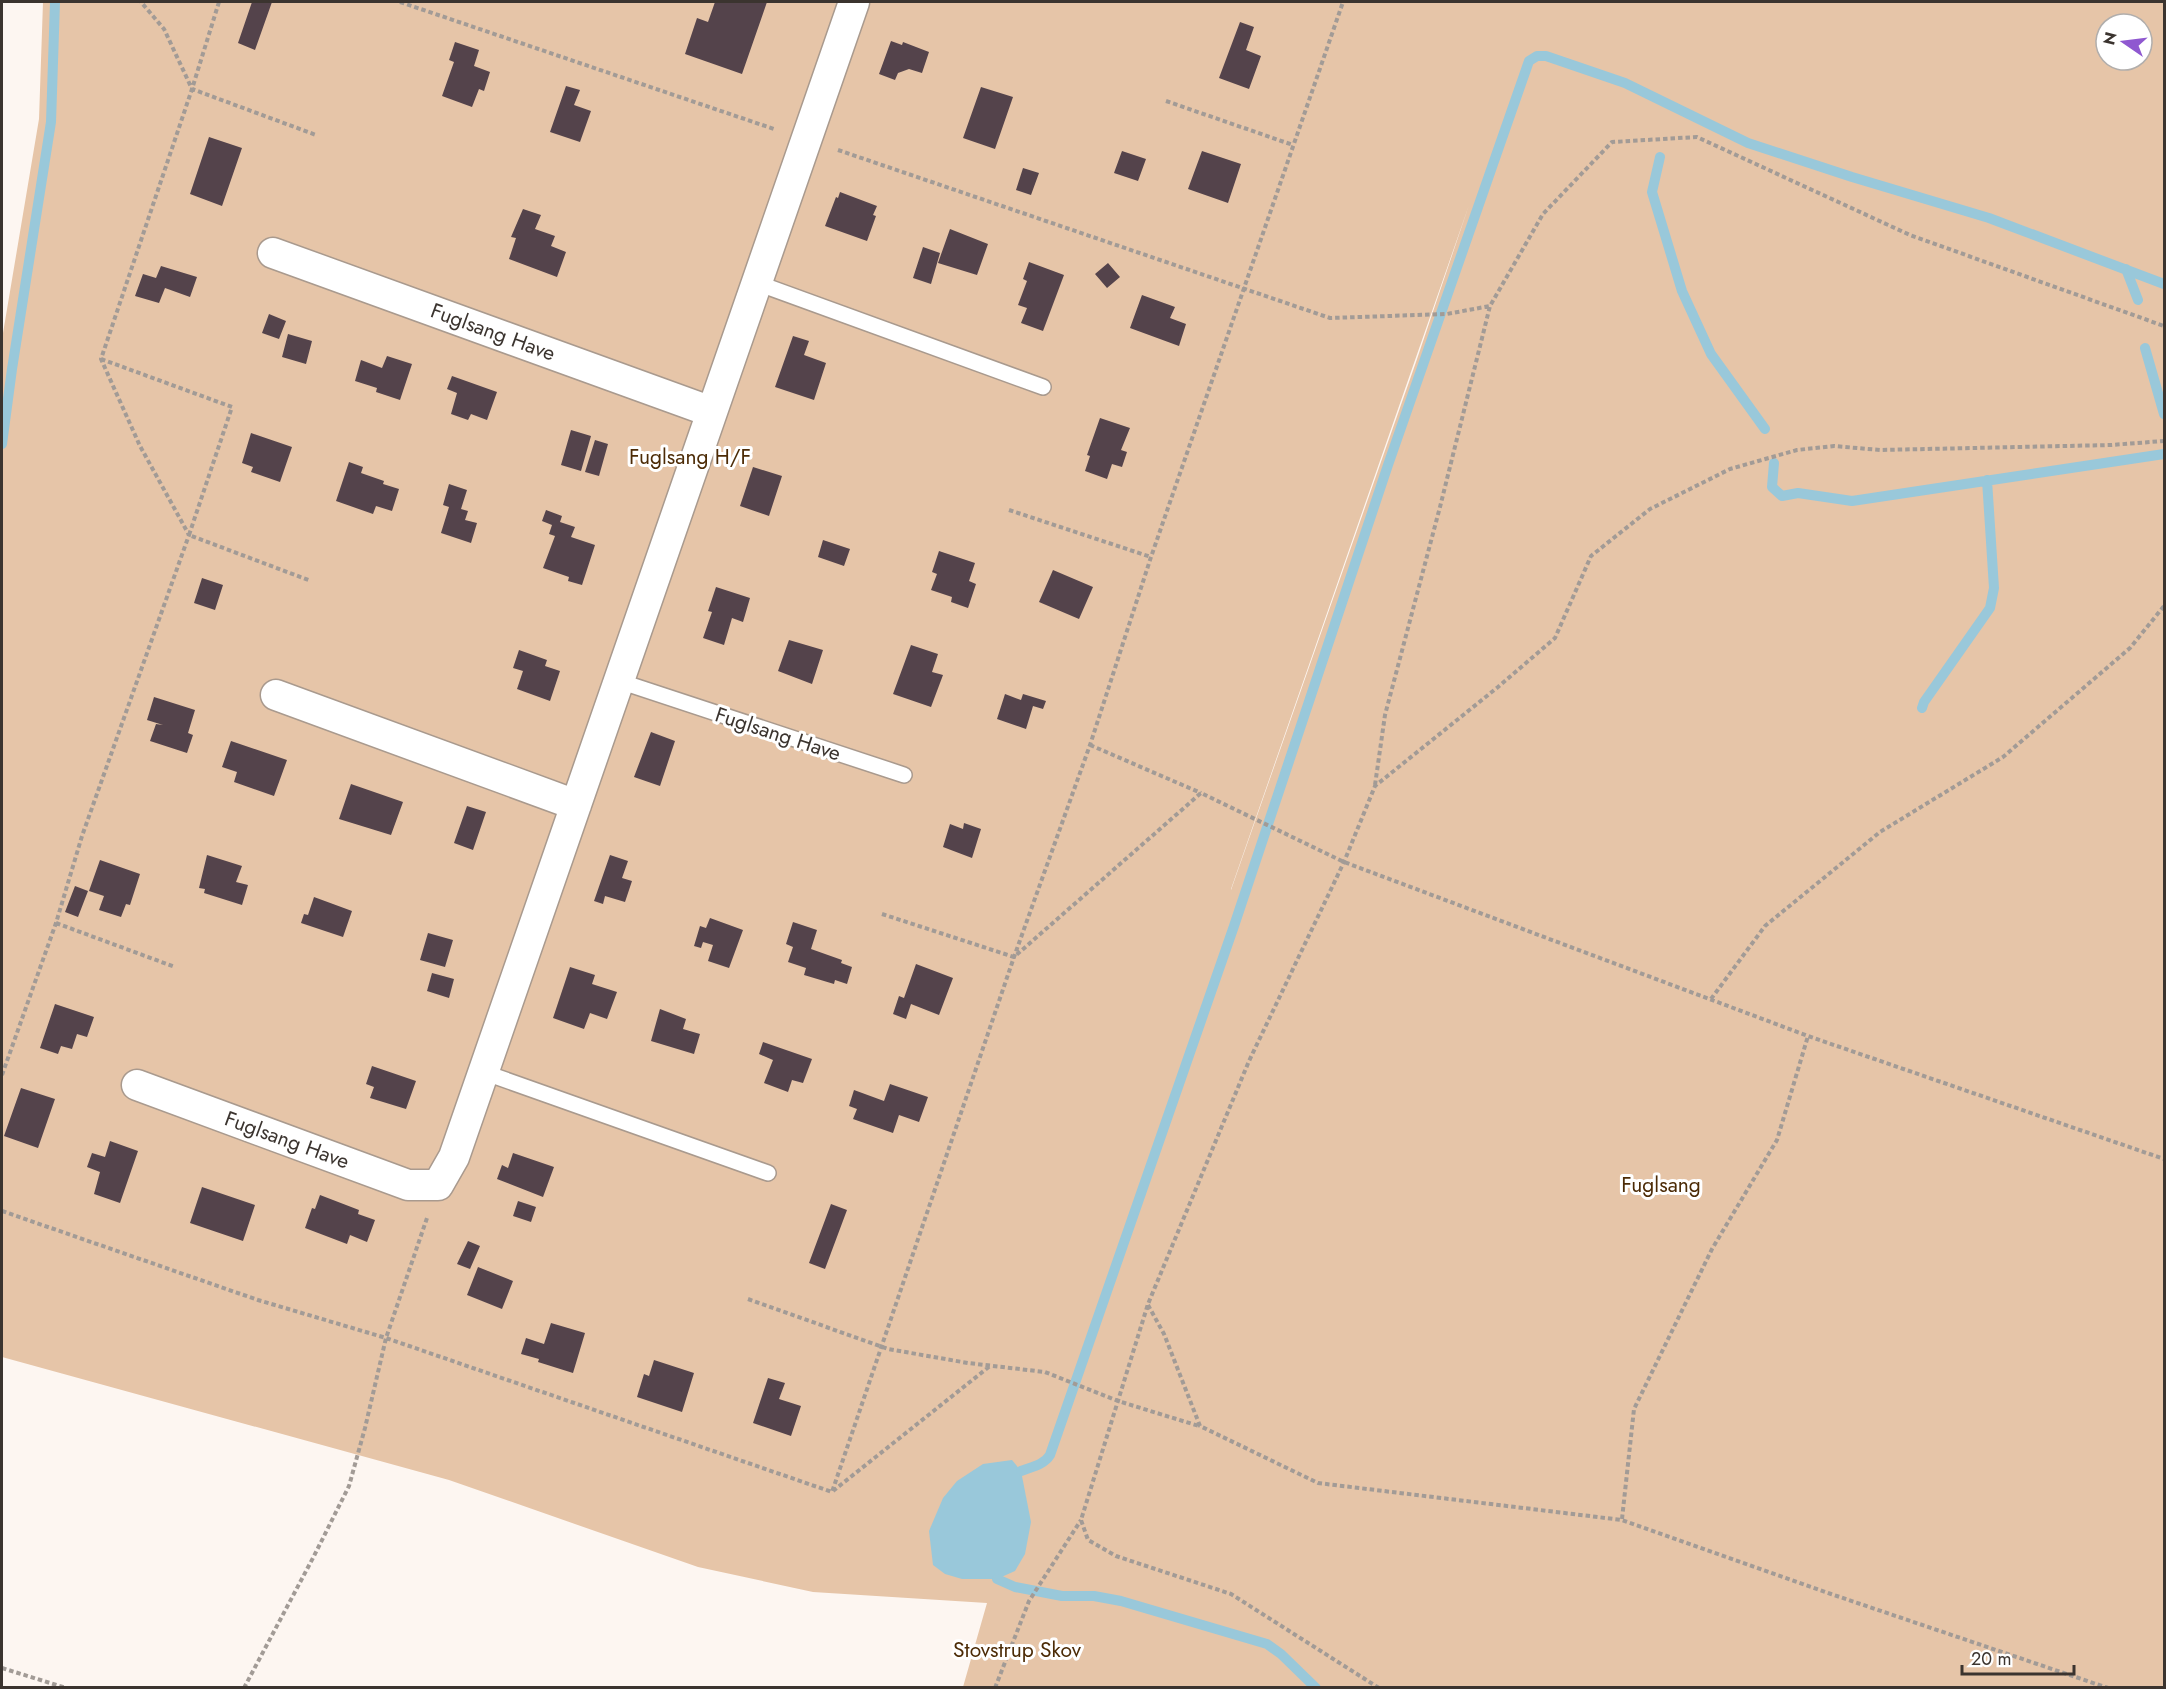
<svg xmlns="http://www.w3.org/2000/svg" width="2166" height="1689" font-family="Jost,sans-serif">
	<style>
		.green { fill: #e6c5a8; fill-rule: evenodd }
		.water { fill: #99c8da }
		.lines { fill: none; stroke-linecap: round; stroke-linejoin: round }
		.stream { stroke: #99c8da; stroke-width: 10 }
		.building { fill: #54434b }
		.lane-casing { stroke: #a99a8e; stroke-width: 18 }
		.street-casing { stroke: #a99a8e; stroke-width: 33 }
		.path { stroke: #a29b96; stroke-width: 4; stroke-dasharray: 4.5 3; stroke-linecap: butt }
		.lane { stroke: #fff; stroke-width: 15 }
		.street { stroke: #fff; stroke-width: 30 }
		.labels { text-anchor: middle; stroke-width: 6; stroke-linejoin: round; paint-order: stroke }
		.street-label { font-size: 21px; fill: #3b342f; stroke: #fff }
		.park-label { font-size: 21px; fill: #4c2b06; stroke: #fff }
	</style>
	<rect width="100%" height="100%" fill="#fdf6f1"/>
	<path class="green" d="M43 2H2164V1687H963L987 1603 813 1592 698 1567 449 1480 2 1357V339L39 119ZM2106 24H2142V60H2106ZM1469 205 1416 362 1231 890V889Z"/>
	<path class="water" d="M1012 1460 1021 1471 1031 1522 1025 1554 1015 1571 997 1579H962L945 1574 933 1565 929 1531 943 1498 957 1481 983 1464Z"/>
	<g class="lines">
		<path class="stream" d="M1660 157 1652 192 1682 291 1711 354 1765 429
			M2126 269 2138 300
			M2145 348 2164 414
			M2 444 12 369 51 122 55 2
			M1774 463 1772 487 1782 496 1798 493 1852 501 2164 454
			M1922 708 1924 702 1990 608 1994 588 1987 480
			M1021 1471C1031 1467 1044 1465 1050 1455L1234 926 1388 465 1529 61 1537 56H1546L1625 83 1748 143 1852 177 1989 218 2164 284
			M997 1579 1015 1587 1062 1596H1094L1121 1601 1267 1644 1281 1654 1316 1688"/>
	</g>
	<path class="building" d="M252 2H272L255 50 238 43Z
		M715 2H767L742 74 685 54 697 18 708 22Z
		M1240 22 1254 27 1246 50 1261 56 1249 89 1219 78Z
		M891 41 902 45 903 42 929 52 922 73 909 69 898 73 895 80 879 74Z
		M455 42 479 50 474 66 490 72 484 91 479 89 472 107 442 96 454 62 449 60Z
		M566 86 580 90 574 105 591 111 580 142 550 132Z
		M981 87 1013 97 995 149 963 138Z
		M209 137 242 148 222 206 190 194Z
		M1122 151 1146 159 1138 181 1114 173Z
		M1202 151 1241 164 1228 203 1188 189Z
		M1023 168 1039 173 1031 195 1016 190Z
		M840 192 877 206 873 215 876 216 867 241 825 226 836 197 838 198Z
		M523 209 541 215 535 229 555 236 551 246 566 252 557 277 509 259 516 238 511 237Z
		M950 229 988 244 977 275 938 263Z
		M923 247 940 253 931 284 913 278Z
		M1029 262 1064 275 1043 331 1021 323 1027 308 1018 305 1027 281 1023 279Z
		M1108 263 1120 277 1107 288 1095 274Z
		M161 266 197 277 190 297 165 288 159 303 135 296 143 274 156 278Z
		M1142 295 1175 307 1170 318 1186 324 1179 346 1130 328Z
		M269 314 286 321 279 339 262 333Z
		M288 334 312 341 306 364 282 357Z
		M793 336 809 341 804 355 826 363 814 400 775 387Z
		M387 356 412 364 400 400 376 392 377 388 355 381 361 360 382 368Z
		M452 376 497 392 487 420 471 414 468 420 451 414 457 393 447 389Z
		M1100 418 1130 428 1121 450 1127 452 1122 467 1112 464 1107 479 1085 471 1090 456 1087 455Z
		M571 430 591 436 581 471 561 465Z
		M251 433 292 447 280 482 251 472 253 467 242 463Z
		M595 440 608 444 599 476 585 472Z
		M349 462 363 467 361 473 384 481 383 484 399 489 392 511 376 506 373 514 336 501Z
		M753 467 782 476 769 516 740 506Z
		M449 484 467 490 461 509 468 511 465 520 477 523 471 543 441 533 449 507 443 505Z
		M546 510 562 516 560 522 575 527 571 537 595 545 582 585 568 581 569 577 543 568 555 536 549 534 552 525 542 521Z
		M823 540 850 549 844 566 818 557Z
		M939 551 975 563 969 581 976 584 968 608 951 602 952 597 931 590 937 574 932 572Z
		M1053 570 1093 587 1079 619 1039 602Z
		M202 578 223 585 215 610 194 603Z
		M716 587 750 598 743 622 732 618 724 645 703 638 712 612 708 611Z
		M789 640 823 650 812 684 778 671Z
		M911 645 938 654 932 672 943 675 931 707 893 694Z
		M519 650 547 660 545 666 560 671 550 701 517 689 523 671 513 668Z
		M1005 694 1021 700 1023 694 1046 701 1043 709 1033 706 1026 729 997 719Z
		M154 697 195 710 188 733 193 735 187 753 150 741 156 724 163 725 147 720Z
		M651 732 675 741 660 786 634 777Z
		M231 741 287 760 274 796 234 782 237 772 222 767Z
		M351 784 403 802 391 835 339 819Z
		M467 806 486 812 473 850 454 843Z
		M964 823 981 829 972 858 943 847 950 824 963 829Z
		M207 855 242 866 236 882 248 885 242 905 204 893 205 889 199 888Z
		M610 855 628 861 622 878 632 881 625 902 605 896 603 904 594 901Z
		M100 860 140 874 130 905 126 904 121 917 99 910 104 896 89 891Z
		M75 886 88 891 78 917 65 912Z
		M314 897 352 911 343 937 301 923 304 914 308 915Z
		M710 918 743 930 729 968 708 961 713 945 703 942 701 948 694 946 700 926 706 928Z
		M793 922 817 930 811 949 842 960 841 963 852 967 847 984 835 980 834 984 804 975 806 968 788 962 793 947 786 944Z
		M428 933 453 940 445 967 420 960Z
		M916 964 953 978 939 1015 911 1004 906 1019 893 1014 899 996 904 998Z
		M570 967 595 975 592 984 617 992 607 1019 590 1013 584 1029 553 1018Z
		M432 973 454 979 449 998 427 991Z
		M55 1004 94 1017 87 1037 77 1034 72 1049 61 1046 58 1054 40 1048Z
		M660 1009 686 1019 683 1029 700 1034 694 1054 651 1041Z
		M763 1042 812 1059 803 1083 792 1080 788 1092 764 1083 773 1060 759 1054Z
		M372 1066 416 1081 406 1109 370 1098 374 1087 366 1084Z
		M890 1084 928 1097 919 1122 899 1115 893 1133 853 1119 857 1109 849 1106 854 1090 884 1101Z
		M21 1088 55 1099 38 1148 4 1136Z
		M110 1141 138 1151 120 1203 94 1194 100 1172 87 1167 92 1153 105 1157Z
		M513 1153 554 1167 543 1197 497 1179 502 1165 508 1168Z
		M202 1187 255 1205 243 1241 190 1223Z
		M320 1195 359 1210 358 1214 375 1220 367 1242 350 1235 347 1244 305 1228 312 1208 315 1209Z
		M518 1201 536 1207 531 1222 513 1216Z
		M831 1204 847 1210 825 1269 809 1263Z
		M468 1241 480 1246 470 1269 457 1264Z
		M478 1267 513 1281 502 1309 467 1295Z
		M551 1323 585 1333 573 1373 538 1362 539 1359 521 1354 526 1338 544 1344Z
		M654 1360 694 1373 682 1412 637 1397 644 1374 649 1376Z
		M768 1378 785 1383 779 1399 801 1406 791 1436 753 1423Z"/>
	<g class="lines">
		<defs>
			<path id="lane" d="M757 283 1043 387
				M619 681 904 775
				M483 1072 768 1173"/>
			<path id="street" d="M273 253 712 412
				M276 695 576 805
				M137 1085 408 1185H438L454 1157 854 2"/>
		</defs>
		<use href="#lane" class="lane-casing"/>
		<use href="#street" class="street-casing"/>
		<path class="path" d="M219 2 192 89 316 135
			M400 2 774 129
			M1166 101 1293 145
			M838 150 1330 318 1447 314 1490 306
			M101 359 232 407 189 535 311 581
			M1009 510 1151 557
			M1090 745 1201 793
			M1375 785 1385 715 1440 507 1490 306 1543 214 1612 142 1697 137 1910 235 2164 326
			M882 914 1014 957 1201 793 1344 862 1808 1036 2164 1159
			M56 923 175 967
			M1711 999 1765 926 1880 832 2003 757 2130 648 2164 606
			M2 1075 56 923 82 836 189 535 140 446 101 359 192 89 164 29 141 2
			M2 1211 258 1300 386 1338 832 1492 1014 957 1090 745 1151 557 1343 2
			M748 1299 888 1349 968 1363 1045 1372 1118 1401 1199 1426
			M1148 1305 1164 1334 1200 1426 1318 1483 1622 1520 1831 1594 2108 1688
			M833 1491 990 1366
			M1622 1519 1634 1409 1712 1249 1777 1140 1808 1036
			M2 1668 66 1688
			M244 1688 314 1556 349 1486 365 1428 386 1338 427 1218
			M995 1688 1029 1601 1081 1520
			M1379 1688 1231 1594 1116 1556 1088 1540 1081 1520 1148 1304 1249 1061 1344 862 1375 786 1498 687 1555 638 1591 556 1650 509 1730 469 1797 450 1834 446 1880 450 2111 445 2164 441"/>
		<use href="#lane" class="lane"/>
		<use href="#street" class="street"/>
	</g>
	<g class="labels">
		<g class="street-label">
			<text transform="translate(493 332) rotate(20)" y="7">Fuglsang Have</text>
			<text transform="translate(778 734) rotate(18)" y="7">Fuglsang Have</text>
			<text transform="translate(287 1140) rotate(20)" y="7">Fuglsang Have</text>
		</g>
		<g class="park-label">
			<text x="690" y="464">Fuglsang H/F</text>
			<text x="1661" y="1192">Fuglsang</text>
			<text x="1017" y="1657">Stovstrup Skov</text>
		</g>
	</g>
	<rect width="2166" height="1689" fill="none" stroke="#3b342f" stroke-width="6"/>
	<g transform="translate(2124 42) rotate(284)"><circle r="28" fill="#ffffff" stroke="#b1aeac" stroke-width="1.5"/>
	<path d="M0-4.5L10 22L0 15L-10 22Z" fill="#8f58d0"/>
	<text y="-9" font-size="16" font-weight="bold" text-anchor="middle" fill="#3b342f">N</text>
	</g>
	<path d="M1962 1665v9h112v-9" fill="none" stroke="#3b342f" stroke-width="3"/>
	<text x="1971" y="1665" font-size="18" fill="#3b342f" stroke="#ffffff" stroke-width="4.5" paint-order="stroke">20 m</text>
</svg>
